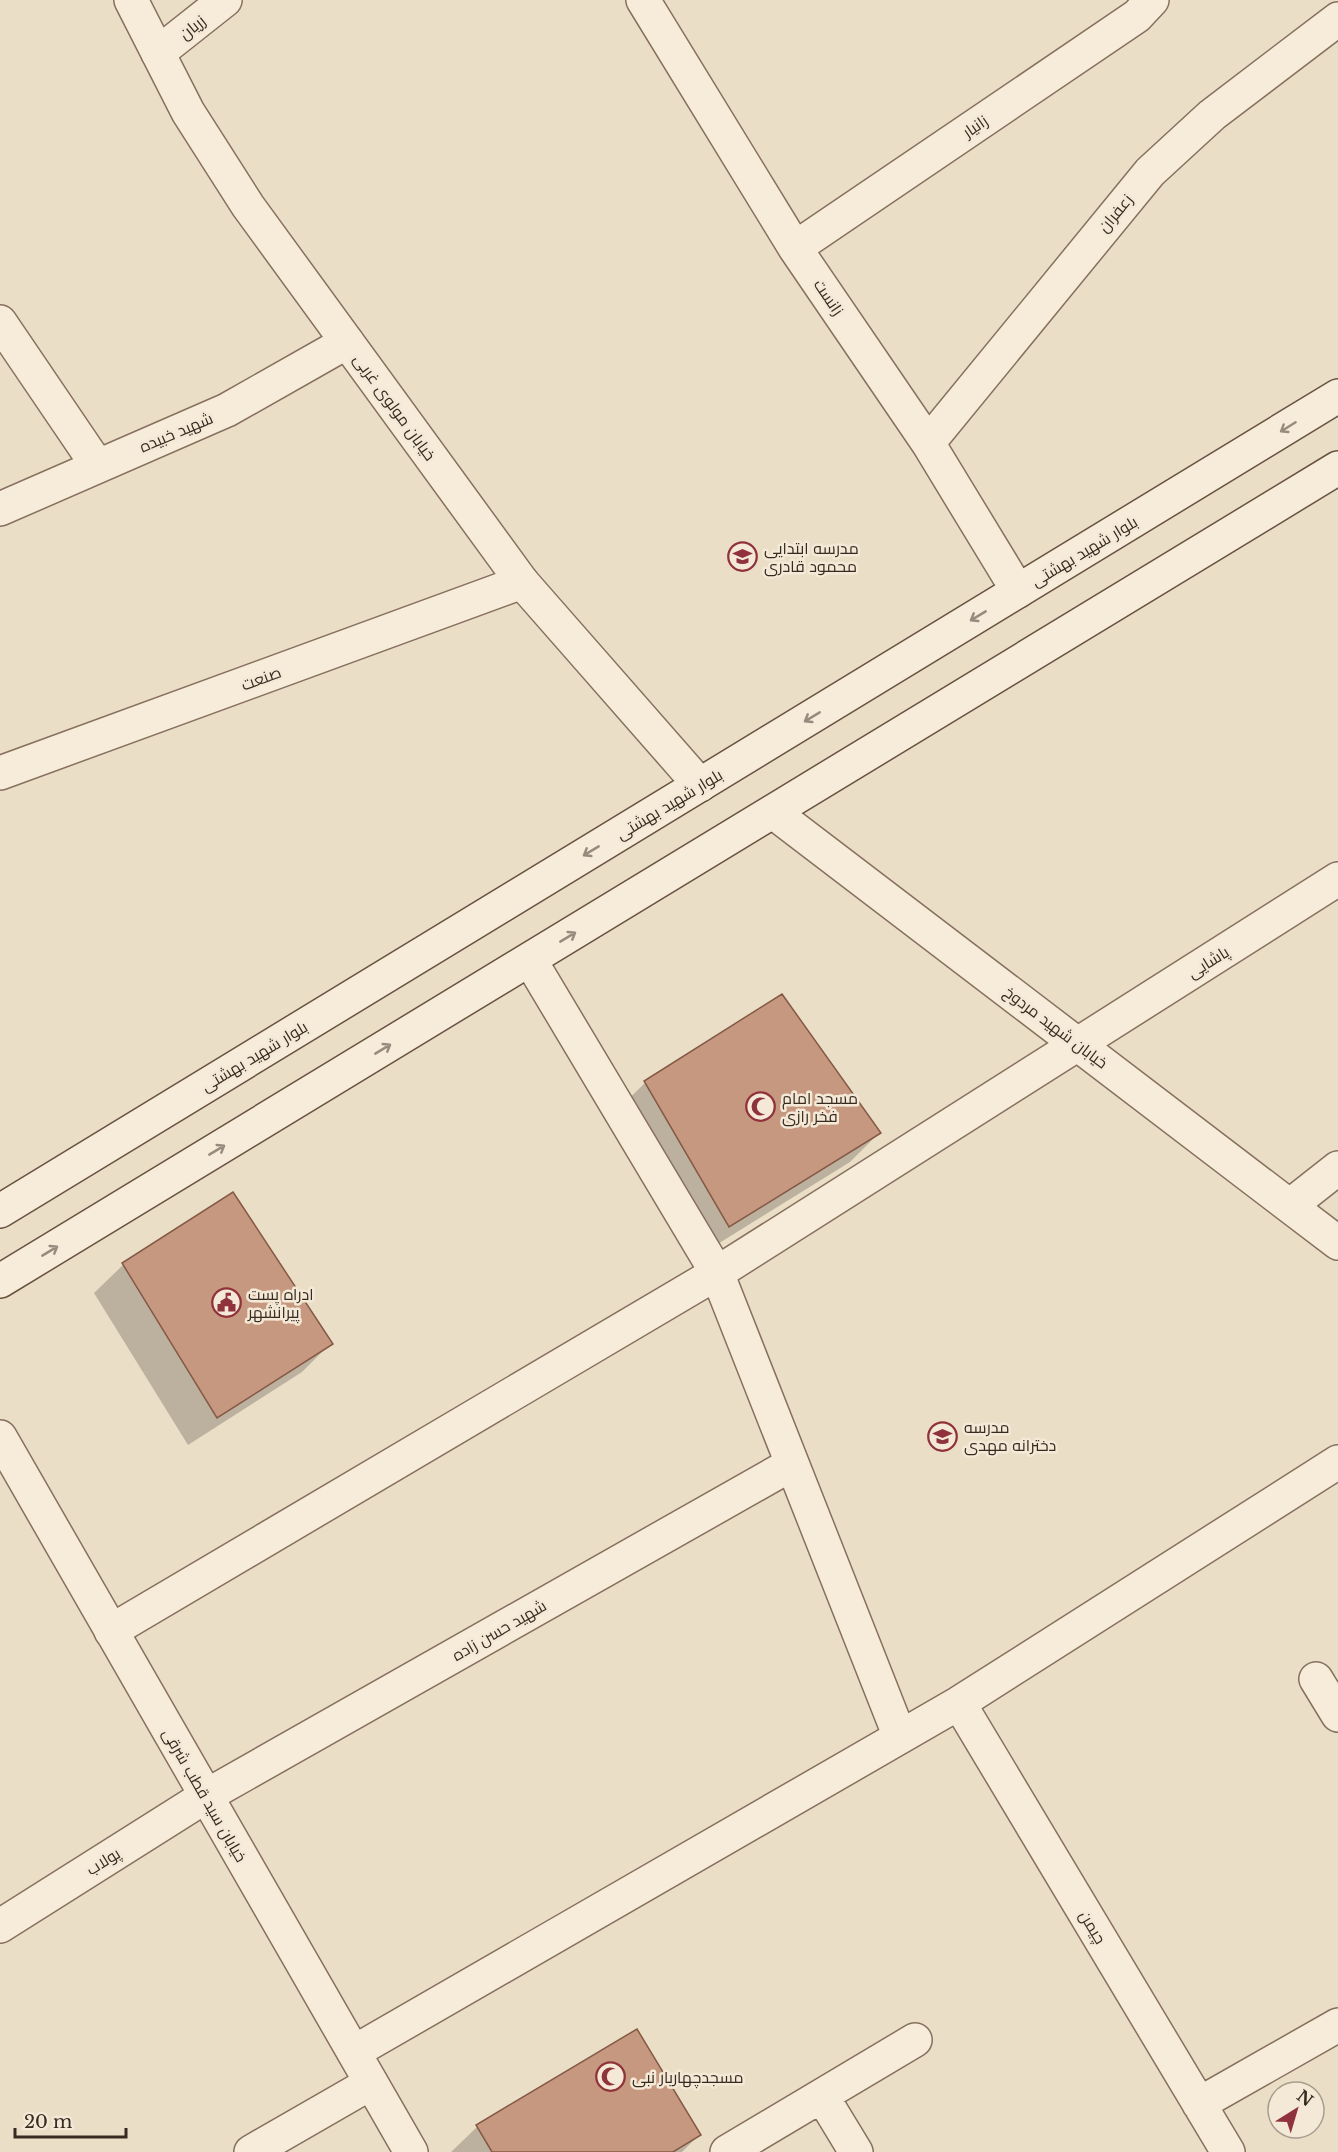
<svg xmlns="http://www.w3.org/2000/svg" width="1338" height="2152" font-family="'Libre Baskerville',Cairo,serif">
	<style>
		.shadow { fill: #0003 }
		.building { fill: #c79880; stroke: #845945; stroke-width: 1.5 }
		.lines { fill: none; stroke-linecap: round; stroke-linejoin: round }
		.minor-casing { stroke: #86705e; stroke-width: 36 }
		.tertiary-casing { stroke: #86705e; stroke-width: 36 }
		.secondary-casing { stroke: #685241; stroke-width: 36 }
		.minor { stroke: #f7ecda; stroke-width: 33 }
		.tertiary { stroke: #f7ecda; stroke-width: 33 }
		.secondary { stroke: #f7ecda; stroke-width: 33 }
		.oneway { stroke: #978b7d }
		.labels { text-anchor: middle; stroke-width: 5; stroke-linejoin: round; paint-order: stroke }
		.street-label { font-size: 16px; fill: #372a20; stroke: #f3e9d6 }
		.poi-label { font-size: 16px; fill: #372a20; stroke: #f3e9d6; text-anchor: start }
	</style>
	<rect width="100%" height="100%" fill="#ebdec7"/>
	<path class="shadow" d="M781 996 879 1133 850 1162 700 1255 616 1111 645 1083Z
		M123 1265 331 1343 302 1372 188 1445 94 1293Z
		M636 2031 699 2135 682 2152H451L477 2127Z"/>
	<path class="building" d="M782 994 881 1133 729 1227 644 1081Z
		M233 1192 333 1344 217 1418 122 1263Z
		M637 2029 701 2135 673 2152H492L476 2125Z"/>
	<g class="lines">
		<defs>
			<path id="minor" d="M643 0 795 248 928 443 1018 591
				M158 53 225 0
				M795 248 1137 16 1152 0
				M0 322 97 465
				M928 443 1150 172 1212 115 1338 19
				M0 509 227 410 347 342
				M0 773 522 582
				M530 960 717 1273 900 1737
				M1291 1205 1338 1168
				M111 1631 717 1273 1338 879
				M1316 1679 1338 1715
				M959 1703 1228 2152
				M0 1926 206 1796 792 1464
				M354 2052 959 1703 1338 1462
				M822 2096 856 2152
				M1199 2104 1338 2025
				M251 2152 371 2083
				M727 2152 915 2040"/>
			<path id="tertiary" d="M131 0 188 112 248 206 522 582 700 785
				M773 812 1338 1243
				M0 1437 411 2152"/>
			<path id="secondary" d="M0 1211 1338 396
				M0 1281 1338 468"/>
		</defs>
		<use href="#minor" class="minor-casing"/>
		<use href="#tertiary" class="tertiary-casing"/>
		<use href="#secondary" class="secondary-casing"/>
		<use href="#minor" class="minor"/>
		<use href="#tertiary" class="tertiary"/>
		<use href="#secondary" class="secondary"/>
	</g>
	<defs><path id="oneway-shaft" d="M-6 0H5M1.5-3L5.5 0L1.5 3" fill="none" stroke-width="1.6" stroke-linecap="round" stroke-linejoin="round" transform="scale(1.5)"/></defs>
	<g class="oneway">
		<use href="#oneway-shaft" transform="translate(1288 427) rotate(148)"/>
		<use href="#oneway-shaft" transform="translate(978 616) rotate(149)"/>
		<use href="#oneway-shaft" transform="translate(812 717) rotate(149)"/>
		<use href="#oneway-shaft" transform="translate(591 851) rotate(149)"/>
		<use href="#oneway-shaft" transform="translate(568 937) rotate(-31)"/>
		<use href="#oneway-shaft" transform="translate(383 1049) rotate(-31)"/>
		<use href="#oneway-shaft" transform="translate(217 1150) rotate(-31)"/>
		<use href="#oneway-shaft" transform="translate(50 1251) rotate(-31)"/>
	</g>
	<defs>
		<symbol id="school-ring" viewBox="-11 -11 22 22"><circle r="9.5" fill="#f3e9d6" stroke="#91323a" stroke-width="1.5"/><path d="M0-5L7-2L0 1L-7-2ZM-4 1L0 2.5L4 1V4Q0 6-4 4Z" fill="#91323a"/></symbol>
		<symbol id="mosque-ring" viewBox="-11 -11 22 22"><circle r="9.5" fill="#f3e9d6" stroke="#91323a" stroke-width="1.5"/><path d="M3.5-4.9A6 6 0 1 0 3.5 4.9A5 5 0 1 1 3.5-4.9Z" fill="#91323a"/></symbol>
		<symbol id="civic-ring" viewBox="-11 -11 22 22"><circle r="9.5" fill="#f3e9d6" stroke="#91323a" stroke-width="1.5"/><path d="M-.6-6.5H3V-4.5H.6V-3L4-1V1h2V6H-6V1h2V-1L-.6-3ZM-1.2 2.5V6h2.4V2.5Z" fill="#91323a"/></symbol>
	</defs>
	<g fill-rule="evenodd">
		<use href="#school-ring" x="726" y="540" width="33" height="33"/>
		<use href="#mosque-ring" x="744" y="1090" width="33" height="33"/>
		<use href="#civic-ring" x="210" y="1286" width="33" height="33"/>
		<use href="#school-ring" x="926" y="1420" width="33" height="33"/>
		<use href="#mosque-ring" x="594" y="2060" width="33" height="33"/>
	</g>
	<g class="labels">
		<g class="street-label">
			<text transform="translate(192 27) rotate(-39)" y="6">زریان</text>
			<text transform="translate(975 126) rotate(-34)" y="6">زانیار</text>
			<text transform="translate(1115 213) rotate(-50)" y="6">زعفران</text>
			<text transform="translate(829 297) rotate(56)" y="6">زانست</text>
			<text transform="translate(395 407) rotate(54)" y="6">خیابان مولوی غربی</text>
			<text transform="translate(176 432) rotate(-23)" y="6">شهید خبیده</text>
			<text transform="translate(1084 551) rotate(-31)" y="6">بلوار شهید بهشتی</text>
			<text transform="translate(261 678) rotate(-20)" y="6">صنعت</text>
			<text transform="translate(669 804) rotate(-31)" y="6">بلوار شهید بهشتی</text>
			<text transform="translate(1208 962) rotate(-32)" y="6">پاشایی</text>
			<text transform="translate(1056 1027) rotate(37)" y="6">خیابان شهید مردوخ</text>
			<text transform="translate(254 1056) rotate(-31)" y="6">بلوار شهید بهشتی</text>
			<text transform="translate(499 1630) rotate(-30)" y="6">شهید حسن زاده</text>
			<text transform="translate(205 1795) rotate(60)" y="6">خیابان سید قطب شرقی</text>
			<text transform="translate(103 1861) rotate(-32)" y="6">پولاب</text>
			<text transform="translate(1093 1927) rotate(59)" y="6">چیمن</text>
		</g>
		<g class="poi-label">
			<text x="764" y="554">مدرسه ابتدایى<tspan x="764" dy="18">محمود قادرى</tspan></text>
			<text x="782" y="1104">مسجد امام<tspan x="782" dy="18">فخر رازی</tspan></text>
			<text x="248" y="1300">ادراه پست<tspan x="248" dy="18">پیرانشهر</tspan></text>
			<text x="964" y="1433">مدرسه<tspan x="964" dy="18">دخترانه مهدی</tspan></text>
			<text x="632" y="2083">مسجدچهاریار نبی</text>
		</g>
	</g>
	<g transform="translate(1296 2110) rotate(37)"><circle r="28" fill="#f3e9d6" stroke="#a89d8d" stroke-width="1.5"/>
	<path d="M0-4.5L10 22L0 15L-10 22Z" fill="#91323a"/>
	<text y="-9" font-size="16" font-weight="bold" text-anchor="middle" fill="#372a20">N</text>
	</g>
	<path d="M15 2128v9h111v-9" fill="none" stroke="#372a20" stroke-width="3"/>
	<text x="24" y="2128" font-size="18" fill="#372a20" stroke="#f3e9d6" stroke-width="4.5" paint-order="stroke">20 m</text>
</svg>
